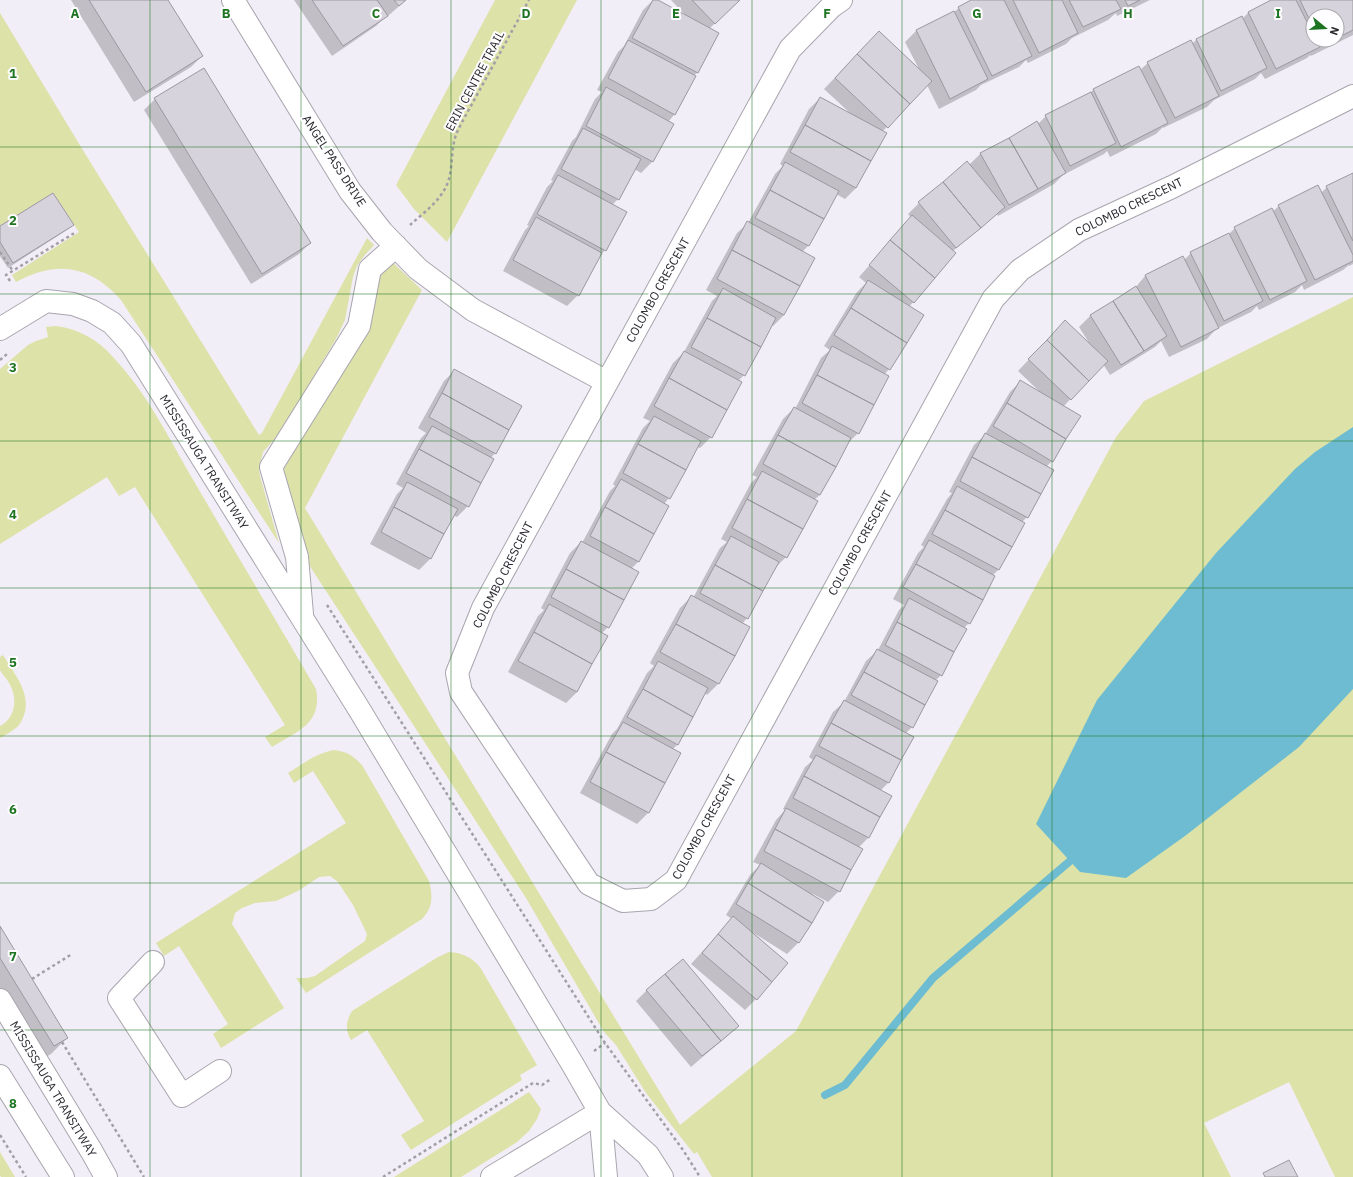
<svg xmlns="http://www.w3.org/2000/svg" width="1353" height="1177" font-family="'IBM Plex Sans',sans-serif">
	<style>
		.green { fill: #dce2a8 }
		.water { fill: #6ebcd1 }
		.shadow { fill: #0003; fill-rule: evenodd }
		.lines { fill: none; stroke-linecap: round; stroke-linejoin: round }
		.stream { stroke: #6ebcd1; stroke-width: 8 }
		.building { fill: #d7d3dc; stroke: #9b98a1 }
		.minor-casing { stroke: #a9a5ae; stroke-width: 24 }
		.path { stroke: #a39fa7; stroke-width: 2.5; stroke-dasharray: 3 3; stroke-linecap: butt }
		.minor { stroke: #fff; stroke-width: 22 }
		.grid { fill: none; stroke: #1d7420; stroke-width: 1; stroke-opacity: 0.55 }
		.labels { text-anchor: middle; stroke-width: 4; stroke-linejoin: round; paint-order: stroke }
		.street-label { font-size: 12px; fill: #2b292d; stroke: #fefdff }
		.grid-label { font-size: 13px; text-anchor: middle; font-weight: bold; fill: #1d7420; stroke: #fefdff; stroke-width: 4; stroke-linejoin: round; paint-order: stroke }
	</style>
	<rect width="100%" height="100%" fill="#f2eef7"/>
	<path class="green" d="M495 0H577L447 242 414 209 396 185Z
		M0 13 81 147 259 435 262 433 367 238 374 245 364 256 357 266 353 277 345 320 336 339 279 434 263 452 259 467 260 476 279 543 121 300C90 265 57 260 16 282L12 275 79 232 53 193 0 226Z
		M388 258 422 290 305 508 680 1125 796 1031 1116 437 1144 401 1353 297V1177H1335L1289 1082 1204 1123 1231 1177H712L697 1152 694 1154 646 1093 616 1045 604 1032 526 898 298 548 277 454 360 318Z
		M56 326C79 329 97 339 113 357 147 393 170 440 195 483 235 552 276 620 316 689 323 724 296 732 272 747L265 737 285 725 135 487 119 496 107 477 0 544V369L28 345 36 341 48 337 46 327Z
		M3 655C13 672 30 691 25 712 23 718 21 724 16 728 11 732 5 735 0 738V726C16 718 18 697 9 683 7 679 2 674 0 670 0 666 0 661 0 657Z
		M334 750C348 752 352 755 362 765L429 881C433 897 433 907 422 919L306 993 296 978H307L315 976 365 941 367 934 353 905 338 882 330 876 319 877 298 891 276 901 255 903 242 908 235 913 232 924 284 1008 221 1048 213 1034 228 1024 179 946 164 956 156 943 346 823 313 771 294 783 288 773C303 764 316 753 334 750Z
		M449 952C463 953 471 957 480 967L537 1065 520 1075 522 1080 411 1150 401 1135 424 1121 367 1030 351 1040C345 1030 346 1021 352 1011L438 957Z
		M529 1092 541 1109 537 1119 529 1131 517 1142 461 1177H394Z
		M0 1152 15 1177H1L0 1175Z"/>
	<path class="water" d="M1353 427V689L1299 747 1185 836 1126 878 1080 872 1036 824 1097 700 1216 553 1295 469 1315 452Z"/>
	<path class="shadow" d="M71 0H167L202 56 191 67 134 102Z
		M294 0H406L388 16 387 15 376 26 332 56Z
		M653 0H656L686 16 671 0H739L709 29 718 33 697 73 693 76 674 115 668 122 673 124 652 162 641 173 634 169 618 199 612 205 605 250 598 258 578 295 567 306 503 271 525 230 529 226 527 225 547 187 553 181 551 180 572 141 576 137 595 99 602 92 597 90 618 52 624 46 643 10Z
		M973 0H1150L1117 16 1116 13 1108 20 1072 38 1066 44 1028 63 1026 60 1019 67 981 85 976 90 939 109 927 85 882 132 885 133 856 188 845 199 836 194 808 246 802 252 784 315 773 326 771 325 744 375 738 381 711 437 700 448 697 447 669 498 664 504 668 506 638 562 631 569 608 627 601 634 606 636 577 692 566 703 508 672 538 616 544 610 541 608 570 553 581 542 582 543 610 491 615 486 613 484 643 428 650 421 643 418 673 363 684 352 712 301 717 296 706 290 737 233 748 223 775 174 783 166 780 164 809 109 820 98 850 113 824 89 868 43 920 71 905 42 916 31 954 12 959 8Z
		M1273 0H1353V35L1311 56 1310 55 1307 58 1265 79 1261 73 1255 79 1214 100 1207 107 1163 128V127L1156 134 1110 157 1107 151 1104 154 1063 175 1054 184 998 216 997 214 953 251 955 253 909 307 922 315 889 369 884 375 858 433 847 444 820 495 814 500 786 557 775 568 747 618 742 624 749 628 718 684 707 695 705 693 677 745 672 750 680 754 648 813 637 824 580 793 612 734 617 729 647 673 654 666 650 663 680 608 691 597 693 598 720 548 727 542 721 539 751 483 757 477 752 475 783 419 794 408 795 409 821 358 830 350 824 346 857 292 866 283 859 277 911 218 908 214 919 203 967 163 969 165 980 154 1037 123 1038 124 1046 116 1088 95 1093 90 1140 70 1148 63 1192 44 1196 40 1241 18 1242 19 1248 13ZM1313 16H1337V40H1313Z
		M155 99 310 243 299 254 251 284 144 110Z
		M1353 174V264L1349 266V265L1343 270 1304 290 1302 285 1295 292 1259 310 1257 306 1251 312 1216 329 1207 339 1169 357 1161 341 1155 347 1110 375 1103 364 1063 407 1079 416 1052 461 1046 467 1027 517 1022 522 998 570 992 576 969 623 964 628 941 675 935 681 937 682 912 727 905 734 912 738 888 783 880 791 891 796 868 838 858 848 839 891 828 902 813 894 812 895 823 902 798 943 787 954 752 932 751 933 756 999 745 1010 691 964 732 919 726 915 750 875 760 865 753 862 776 820 785 810 783 809 805 767 813 760 809 757 833 712 844 702 866 661 878 650 899 610 904 605 893 599 918 553 924 547 921 545 947 499 952 493 949 492 974 445 984 436 1010 392 1021 381 1040 392 1018 371 1054 333 1091 346 1079 327 1090 316 1135 288 1145 276 1183 257 1184 260 1191 253 1229 234 1235 228 1272 212 1279 206 1321 193 1327 187Z
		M73 225 67 230 8 268 0 256V228Z
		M455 370 495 453 490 459 468 506 457 517 453 515 430 559 419 570 370 544 397 494 403 488 396 484 421 438 426 433 418 428 444 381Z
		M0 928 67 1038 51 1054 37 1062 0 1001Z
		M647 990 737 1026 726 1037 691 1067 636 1001Z"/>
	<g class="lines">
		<path class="stream" d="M825 1095 845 1085 933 978 1070 861 1077 854"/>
	</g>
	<path class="building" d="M89 0H168L203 56 146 92Z
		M312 0H377L388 16 343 46Z
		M394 0H406L399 6Z
		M653 0H658L719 33 698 73 632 38Z
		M692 0H740L715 24Z
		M971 0H1004L1032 56 992 76 958 7Z
		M1013 0H1062L1078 33 1039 53Z
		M1069 0H1116L1121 9 1083 27Z
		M1125 0H1140L1128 6Z
		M1271 0H1296L1313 34V40H1316L1320 47 1276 69 1248 12Z
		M1300 0H1353V30L1337 38V16H1313V27Z
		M954 11 988 79 950 99 916 30Z
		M1242 16 1267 68 1221 91 1196 39Z
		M879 31 932 81 910 104 857 54Z
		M628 40 696 76 675 115 608 78Z
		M1191 40 1219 96 1175 118 1147 62Z
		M1319 40H1333L1322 45Z
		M857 54 910 104 888 128 835 78Z
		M1139 66 1168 123 1121 147 1093 89Z
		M204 68 311 243 262 274 154 98Z
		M606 87 674 124 653 162 586 126Z
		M1091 92 1116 143 1070 166 1045 115Z
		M820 97 887 133 871 161 805 125Z
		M1037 121 1066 173 1038 189 1009 138Z
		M805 125 871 161 856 188 790 152Z
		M583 128 641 159 619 200 561 169Z
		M1009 138 1038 189 1009 205 980 153Z
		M967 161 1005 207 981 228 943 182Z
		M785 162 839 191 824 219 770 190Z
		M1353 173V241L1326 186Z
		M558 175 627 212 606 251 537 214Z
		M943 182 981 228 956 248 918 202Z
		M1318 185 1353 255V261L1315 280 1278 205Z
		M770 190 824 219 809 246 755 218Z
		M53 193 74 225 13 263 0 242V226Z
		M1272 208 1307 281 1270 300 1234 227Z
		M912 215 956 253 935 278 890 240Z
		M536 217 602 253 579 296 513 260Z
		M747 221 815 258 800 286 732 250Z
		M1229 233 1263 301 1224 321 1190 252Z
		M890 240 935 278 914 303 869 265Z
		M732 250 800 286 784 315 717 279Z
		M1183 256 1219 328 1181 347 1145 275Z
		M868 280 924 315 907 343 851 308Z
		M1136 286 1167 336 1144 351 1113 301Z
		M723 288 776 318 761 347 707 318Z
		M1113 301 1144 351 1121 365 1090 315Z
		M851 308 907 343 890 370 834 335Z
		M707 318 761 347 745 376 691 347Z
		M1065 320 1108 361 1089 381 1047 340Z
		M1047 340 1089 381 1071 400 1028 359Z
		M832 346 889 376 874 405 817 375Z
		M684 351 742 382 727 410 669 378Z
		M454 369 522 406 509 430 442 393Z
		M817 375 874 405 859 434 802 403Z
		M669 378 727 410 712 438 654 406Z
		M1020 380 1081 416 1066 439 1007 403Z
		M442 393 509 430 496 454 429 417Z
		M1007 403 1066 439 1053 462 993 426Z
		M794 407 851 438 836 467 778 435Z
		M654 416 701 441 686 470 638 444Z
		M432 426 494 459 481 483 419 449Z
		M985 433 1054 470 1041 494 972 457Z
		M778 435 836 467 820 495 763 464Z
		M638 444 686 470 670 499 623 473Z
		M419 449 481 483 469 507 406 473Z
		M972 457 1041 494 1028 518 960 481Z
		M762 471 818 501 803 529 747 499Z
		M621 479 669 506 654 534 605 507Z
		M407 482 458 509 444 534 394 507Z
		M957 486 1025 523 1012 547 945 510Z
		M747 499 803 529 787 558 732 528Z
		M394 507 444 534 431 559 381 532Z
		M605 507 654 534 639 562 590 536Z
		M945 510 1012 547 999 570 932 534Z
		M731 536 779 562 763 591 715 565Z
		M929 540 995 576 983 600 916 564Z
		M581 541 639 572 624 600 566 569Z
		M916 564 983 600 970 624 903 587Z
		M715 565 763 591 748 619 700 593Z
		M566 569 624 600 609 628 551 597Z
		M691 595 750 627 735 656 676 624Z
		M909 598 967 629 954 652 897 622Z
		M549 604 608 636 592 664 534 632Z
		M897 622 954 652 942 676 885 645Z
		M676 624 735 656 719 684 660 652Z
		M534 632 592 664 577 692 518 661Z
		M877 649 938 681 925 705 864 672Z
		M658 661 708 688 693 717 643 689Z
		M864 672 925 705 913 728 851 695Z
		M643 689 693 717 678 745 627 717Z
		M844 700 914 737 901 760 831 723Z
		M623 722 681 753 665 783 606 752Z
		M831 723 901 760 889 783 819 746Z
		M606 752 665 783 649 813 590 782Z
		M816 755 892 796 880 817 804 776Z
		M804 776 880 817 869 838 793 798Z
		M786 808 863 849 851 870 775 829Z
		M775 829 851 870 840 892 764 851Z
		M761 863 824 902 812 923 748 883Z
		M748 883 812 923 799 943 736 904Z
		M733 916 788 963 772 982 718 934Z
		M0 926 68 1038 54 1046 0 958Z
		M718 934 772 982 757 1000 702 953Z
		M683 959 739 1026 721 1041 665 974Z
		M665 974 721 1041 702 1056 646 990Z
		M1289 1160 1298 1177H1265L1263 1173Z"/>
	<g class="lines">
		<defs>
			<path id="minor" d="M233 0 350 191 382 232 418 269 473 310 607 382
				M841 0 831 7 790 49 483 608 457 673 461 692 589 884 623 901 651 899 676 880 993 299 1020 270 1079 230 1172 187 1353 96
				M0 329 46 301 73 304 92 311 112 323 131 344 359 709 573 1065 600 1112 648 1155 662 1177
				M302 614 297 557 271 467 359 326 370 269 396 246
				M153 962 119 998 182 1096 220 1071
				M0 1000 92 1152 106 1177
				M0 1076 63 1177
				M600 1112 606 1177
				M492 1177 600 1112"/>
		</defs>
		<use href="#minor" class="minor-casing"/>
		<path class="path" d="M410 225C421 215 435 205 443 192 454 176 450 156 455 138 456 133 459 129 461 124L529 0
			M0 252 13 271
			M10 281 6 275 76 232
			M0 360 7 354
			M327 605 605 1043 683 1150 700 1177
			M32 979 72 954
			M62 1042 144 1177
			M594 1051 605 1043
			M0 1135 26 1177
			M383 1177 533 1083 542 1085 551 1079"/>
		<use href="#minor" class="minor"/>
	</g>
	<path class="grid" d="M150 0V1177M301 0V1177M451 0V1177M601 0V1177M752 0V1177M902 0V1177M1052 0V1177M1203 0V1177M0 147H1353M0 294H1353M0 441H1353M0 588H1353M0 736H1353M0 883H1353M0 1030H1353"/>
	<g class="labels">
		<g class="street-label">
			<text transform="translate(475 81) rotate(-62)" y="4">ERIN CENTRE TRAIL</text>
			<text transform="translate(334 161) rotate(57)" y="4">ANGEL PASS DRIVE</text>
			<text transform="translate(1129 207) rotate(-26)" y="4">COLOMBO CRESCENT</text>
			<text transform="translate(658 290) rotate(-61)" y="4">COLOMBO CRESCENT</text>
			<text transform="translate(204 462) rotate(58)" y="4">MISSISSAUGA TRANSITWAY</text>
			<text transform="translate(860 543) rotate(-61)" y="4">COLOMBO CRESCENT</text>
			<text transform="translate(503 575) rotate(-63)" y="4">COLOMBO CRESCENT</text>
			<text transform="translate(704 827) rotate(-61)" y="4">COLOMBO CRESCENT</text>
			<text transform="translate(53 1089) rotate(59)" y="4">MISSISSAUGA TRANSITWAY</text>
		</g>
	</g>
	<g class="grid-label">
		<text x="75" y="18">A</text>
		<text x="226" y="18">B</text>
		<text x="376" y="18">C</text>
		<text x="526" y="18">D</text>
		<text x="676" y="18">E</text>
		<text x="827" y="18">F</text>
		<text x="977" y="18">G</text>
		<text x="1128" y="18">H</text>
		<text x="1278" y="18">I</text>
		<text x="13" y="78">1</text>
		<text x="13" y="225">2</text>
		<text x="13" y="372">3</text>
		<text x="13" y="519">4</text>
		<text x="13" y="667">5</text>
		<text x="13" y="814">6</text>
		<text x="13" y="961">7</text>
		<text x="13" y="1108">8</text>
	</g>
	<g transform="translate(1325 28) rotate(108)"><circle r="19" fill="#fefdff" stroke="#aaa8ab"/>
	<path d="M0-3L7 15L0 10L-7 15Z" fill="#1d7420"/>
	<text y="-6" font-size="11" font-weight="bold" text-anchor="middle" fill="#2b292d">N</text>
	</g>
</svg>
